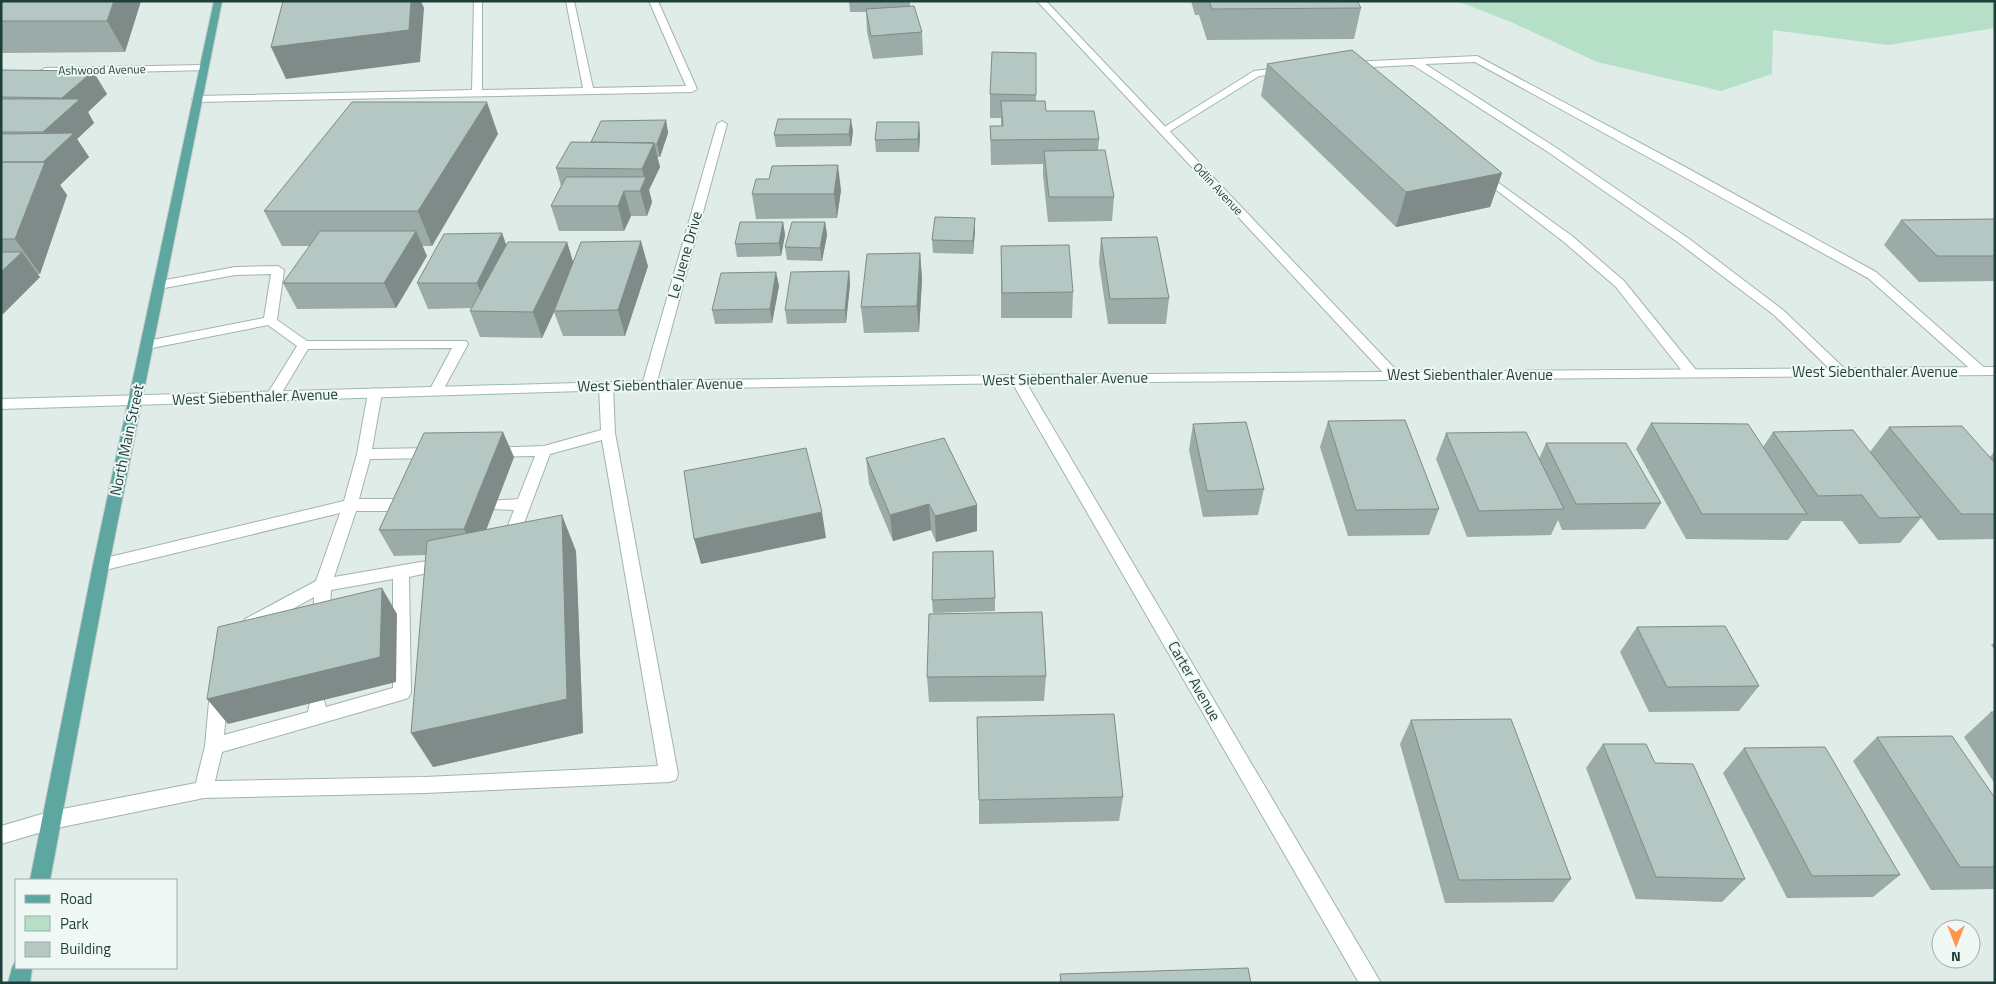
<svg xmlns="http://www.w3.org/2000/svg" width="1996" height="984" font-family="'Titillium Web',sans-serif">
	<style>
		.green { fill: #b5e0c7 }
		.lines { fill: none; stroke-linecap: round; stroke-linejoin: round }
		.lane-casing { stroke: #a1b4b0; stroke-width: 2 }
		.street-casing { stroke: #a1b4b0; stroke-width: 2 }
		.secondary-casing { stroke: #9cb9b3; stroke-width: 2 }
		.primary-casing { stroke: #c0c9c8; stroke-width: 2 }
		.lane { fill: #fff; fill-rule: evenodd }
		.street { fill: #fff; fill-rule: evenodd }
		.secondary { fill: #fff; fill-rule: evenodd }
		.primary { fill: #5ea7a0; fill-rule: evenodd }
		.wall { fill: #9baba7 }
		.shaded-wall { fill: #7e8b88 }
		.building { fill: #b4c7c2; stroke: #7e8b88 }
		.labels { text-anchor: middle; stroke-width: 4; stroke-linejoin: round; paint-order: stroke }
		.far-street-label { font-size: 12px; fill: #1e3e3a; stroke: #eff8f5 }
		.street-label { font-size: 15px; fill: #1e3e3a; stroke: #eff8f5 }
	</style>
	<rect width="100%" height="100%" fill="#dfece8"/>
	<path class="green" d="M1457 1H1995V28L1888 45 1773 30 1772 74 1721 91 1597 62 1511 22Z"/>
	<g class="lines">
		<defs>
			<path id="lane" d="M474 1H482V90L583 88 566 1H574L593 88 686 86 649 1H658L697 89 692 92 197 102 192 99 197 96 472 90Z
				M1477 56 1687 168 1876 272 1988 371 1981 375 1976 374 1868 278 1475 62 1425 64 1555 147 1688 238 1783 310 1848 372 1846 375H1836L1774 315 1679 243 1548 152 1413 65 1351 68 1346 65 1351 62Z
				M1286 67 1291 70 1289 72 1259 76 1167 133 1163 134 1158 131 1254 71Z
				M1482 171 1572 236 1624 281 1696 370 1698 373 1696 376H1686L1616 287 1564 242 1478 176V172Z
				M278 266 284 270 277 320 307 341H466L468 344 441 394H431L429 391 452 348 308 349 278 399 273 401 266 396 297 346 268 325 147 349 140 345 147 341 264 318 271 274 235 275 159 289 153 285 155 282 235 267Z
				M606 382 613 386 615 433 678 774 676 780 669 782 425 793 204 798 52 829 1 844V826L52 811 196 783 205 746 210 691 213 686 219 684 225 686 228 691 224 735 308 712 311 697 317 695 323 697 326 707 393 688V579L331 590 329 623 327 628 321 630 315 628 313 623 314 597 257 629 251 631 245 629 243 624 245 619 316 581 340 513 101 571 95 569 93 565 95 561 101 559 344 501 357 454 368 393 375 388 382 393 372 449 435 448 442 453 435 458 370 459 359 499H411L416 501 419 505 416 509 411 511H356L334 577 444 558 450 560 452 564 450 568 409 577 411 693 408 698 402 700 222 752 215 781 425 777 658 766 602 440 550 454 515 547H503L501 543 514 510 490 509 487 505 490 501 518 499 535 456 490 457 483 452 485 448 544 446 601 430 599 386Z"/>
			<path id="street" d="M1037 1H1046L1399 373 1401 376 1399 379H1389Z
				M204 65 207 66V70L45 74 40 71 45 68Z
				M722 121 727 124 656 385 649 389 644 388 642 385 717 124Z
				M1017 375 1024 379 1381 983H1359L1010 379Z"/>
			<path id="secondary" d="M1995 367V375L1017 383 649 389 1 409V399L649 381 1017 375Z"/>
			<path id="primary" d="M214 1H222L109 565 50 880H30L93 565Z
				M16 960V968H32L30 983H8L12 968Z"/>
		</defs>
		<use href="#lane" class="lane-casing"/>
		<use href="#street" class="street-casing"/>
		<use href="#secondary" class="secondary-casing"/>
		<use href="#primary" class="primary-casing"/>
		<use href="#lane" class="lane"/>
		<use href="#street" class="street"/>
		<use href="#secondary" class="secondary"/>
		<use href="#primary" class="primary"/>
	</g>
	<path class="wall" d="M1 1H141L125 52 1 53Z
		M849 1H910V6L922 32 923 55 873 59 867 32 866 12H850Z
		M1191 1H1357L1361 8 1354 39 1207 40 1199 15H1195Z
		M1267 64 1502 173 1490 207 1396 227 1261 96Z
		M1 70 107 94 88 112 94 123 77 139 89 157 60 185 67 195 40 274H37L40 277 3 314H1Z
		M990 94 1036 95V101L1046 111 1099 139 1098 150 1114 197 1112 221 1048 222 1043 175V164L991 165 990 126H1001V118H990Z
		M666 120 668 133 660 157H657L660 167 649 190 652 202 647 216H631L624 231H559L551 206 561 186 556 168 591 142Z
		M853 131 851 146 776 147 774 135Z
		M498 134 432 246H422L427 256 396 308 297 309 283 283 310 246H282L264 211Z
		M920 134 919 152H876L875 140Z
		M841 190 837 218 756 219 752 194Z
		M975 218V231L973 254 933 253 932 240Z
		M1995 219V281L1919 282 1884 245 1901 220Z
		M783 222 785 235 781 256 737 257 735 244Z
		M825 222 827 235 822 261 787 260 785 247Z
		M502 233 506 245 567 242 573 263 648 266 625 336H563L554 312 542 338 480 337 470 311 472 308 428 309 417 283Z
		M1101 238 1169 298 1166 324H1108L1099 263Z
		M1001 246 1073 292 1072 318H1001Z
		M920 253 922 279 919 332 864 333 861 307Z
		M849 271 850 284 846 323 787 324 785 310Z
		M776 272 779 286 772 323 715 324 712 310Z
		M1328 421 1439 509 1429 535 1348 536 1320 447Z
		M1651 423 1763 447 1773 432 1870 452 1889 427 1990 457 1995 451V539L1938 540 1921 518 1900 543 1859 544 1842 521H1802L1788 540 1686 539 1636 449Z
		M1193 424 1264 489 1258 515 1203 517 1189 450Z
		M1446 433 1539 459 1546 443 1661 503 1645 529 1562 530 1558 520 1551 535 1467 537 1436 459Z
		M514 457 486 530 576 551 583 733 433 767 426 555 394 556 379 530Z
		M866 458 977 505V531L936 542 931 530 893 541 869 484Z
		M995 598V611L933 613 932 600Z
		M1637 627 1759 686 1739 711 1649 712 1620 652Z
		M1995 642V650L1991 645Z
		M1046 676 1044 701 929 702 927 677Z
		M1991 712H1995V784L1964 737Z
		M1411 720 1571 879 1553 902 1445 903 1400 744Z
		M1877 737 1995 798V889L1931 890 1853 761Z
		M1603 744 1655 763 1745 879 1722 902 1636 899 1586 768Z
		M1744 748 1900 875 1873 897 1787 898 1723 773Z
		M1123 797 1119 821 979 824V800Z"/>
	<path class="shaded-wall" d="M114 1H141L125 52 107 21Z
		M411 1H421L424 8 420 62 286 79 271 47Z
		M93 71 107 94 88 112 94 123 77 139 89 157 60 185 67 195 40 274 15 239 39 165 55 151 43 132 69 109 62 98Z
		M487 102 498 134 432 246 418 211Z
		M851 119 853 131 851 146 849 134Z
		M666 120 668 133 660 157 657 144Z
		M919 122 920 134 919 152 918 139Z
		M654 143 660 167 649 190 652 202 647 216 640 191 645 181 642 169Z
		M838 165 841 190 837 218 834 194Z
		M1502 173 1490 207 1396 227 1406 192Z
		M624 191 631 216 624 231 618 206Z
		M975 218V231L973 254V241Z
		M783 222 785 235 781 256 779 243Z
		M825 222 827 235 822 261 820 248Z
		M416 231 427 256 396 308 384 283Z
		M502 233 511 258 487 308 477 283Z
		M641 241 648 266 625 336 618 310Z
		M567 242 575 268 554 311V312L542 338 533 312Z
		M22 252 40 277 3 314 1 313V272Z
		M920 253 922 279 919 332 917 306Z
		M849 271 850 284 846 323 845 310Z
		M776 272 779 286 772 323 770 309Z
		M503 432 514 457 477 554 464 529Z
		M929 504 931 530 893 541 890 515Z
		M977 505V531L936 542 935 516Z
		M822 512 826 538 701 564 694 539Z
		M562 515 576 551 583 733 433 767 411 733Z
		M382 588 397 614 396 682 228 724 207 699Z"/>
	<path class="building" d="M1 1H114L107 21H1Z
		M283 1H411L409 30 271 47Z
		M1209 1H1357L1361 8 1212 9Z
		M914 6 922 32 871 36 866 9Z
		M1352 50 1502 173 1406 192 1267 64Z
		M992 52 1036 53V95L990 94Z
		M1 70 93 71 62 98 1 97Z
		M1 99H80L43 132H1Z
		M1001 101H1045L1046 111H1094L1099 139 991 140 990 126H1003Z
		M352 102H487L418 211H264Z
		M778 119H851L849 134 774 135Z
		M666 120 657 144H654V143L591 142 601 121Z
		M877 122H919L918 139 875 140Z
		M74 133 43 162H1V134Z
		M571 142 654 143 642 169 556 168Z
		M1105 150 1114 197H1049L1044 151Z
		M1 162H45L15 239H1Z
		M838 165 834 194H752L756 179H769L772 166Z
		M566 177H646L640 191H624L618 206H551Z
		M935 217 975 218 973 241 932 240Z
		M1995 219V256H1937L1901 220Z
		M740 222H783L779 243 735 244Z
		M792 222H825L820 248 785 247Z
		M320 231H416L384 283H283Z
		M502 233 477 283H417L444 234Z
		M1157 237 1169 298 1110 299 1101 238Z
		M641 241 618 310 554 311 581 242Z
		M508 242H567L533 312 470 311Z
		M1069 245 1073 292 1002 293 1001 246Z
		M1 252H22L1 272Z
		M920 253 917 306 861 307 867 254Z
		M849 271 845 310H785L791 272Z
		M776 272 770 309 712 310 721 273Z
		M1405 420 1439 509 1356 510 1328 421Z
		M1246 422 1264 489 1207 491 1193 424Z
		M1651 423 1748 424 1807 514H1702Z
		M1962 426 1995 463V514H1961L1889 427Z
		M1853 430 1921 517 1879 518 1862 495 1818 496 1773 432Z
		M503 432 464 529 379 530 424 433Z
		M1526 432 1564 509 1479 511 1446 433Z
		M944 438 977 505 935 516 929 504 890 515 866 458Z
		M1546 443H1626L1661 503 1576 504Z
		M806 448 822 512 694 539 684 471Z
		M562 515 567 699 411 733 427 541Z
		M993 551 995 598 932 600 933 552Z
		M382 588 380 657 207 699 218 627Z
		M1042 612 1046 676 927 677 929 614Z
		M1725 626 1759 686 1667 687 1637 627Z
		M1991 712H1995V718Z
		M1114 714 1123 797 979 800 977 717Z
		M1511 719 1571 879 1459 880 1411 720Z
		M1952 736 1995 798V867H1960L1877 737Z
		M1603 744H1646L1655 763 1693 764 1745 879 1656 877Z
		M1825 747 1900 875 1812 876 1744 748Z
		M1248 968 1251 983H1061L1060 974Z"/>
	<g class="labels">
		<g class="far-street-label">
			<text transform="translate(102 70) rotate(-1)" y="4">Ashwood Avenue</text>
			<text transform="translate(1218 189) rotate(47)" y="4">Odlin Avenue</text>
		</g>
		<g class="street-label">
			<text transform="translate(685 255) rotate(-74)" y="5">Le Juene Drive</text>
			<text x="1875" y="377">West Siebenthaler Avenue</text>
			<text x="1470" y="380">West Siebenthaler Avenue</text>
			<text transform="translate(1065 379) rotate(-1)" y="5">West Siebenthaler Avenue</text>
			<text transform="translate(660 385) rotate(-1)" y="5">West Siebenthaler Avenue</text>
			<text transform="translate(255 397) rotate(-2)" y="5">West Siebenthaler Avenue</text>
			<text transform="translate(127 440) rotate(-78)" y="5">North Main Street</text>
			<text transform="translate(1194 681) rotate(60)" y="5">Carter Avenue</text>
		</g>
	</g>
	<rect width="1996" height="984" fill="none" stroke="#1e3e3a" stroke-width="5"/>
	<rect x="15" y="879" width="162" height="90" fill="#eff8f5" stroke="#9baeaa"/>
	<rect x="25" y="895" width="25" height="8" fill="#5ea7a0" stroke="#9baeaa"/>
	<text x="60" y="904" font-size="15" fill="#1e3e3a">Road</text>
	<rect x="25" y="916" width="25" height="15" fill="#b5e0c7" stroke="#9baeaa"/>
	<text x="60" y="929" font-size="15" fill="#1e3e3a">Park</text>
	<rect x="25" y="942" width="25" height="15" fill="#b4c7c2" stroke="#9baeaa"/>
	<text x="60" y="954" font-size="15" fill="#1e3e3a">Building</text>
	<g transform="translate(1956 944) rotate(180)"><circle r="24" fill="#eff8f5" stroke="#9baeaa"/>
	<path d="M0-4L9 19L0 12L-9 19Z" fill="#ff944a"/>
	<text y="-8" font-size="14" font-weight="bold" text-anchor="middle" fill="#1e3e3a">N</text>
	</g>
</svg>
